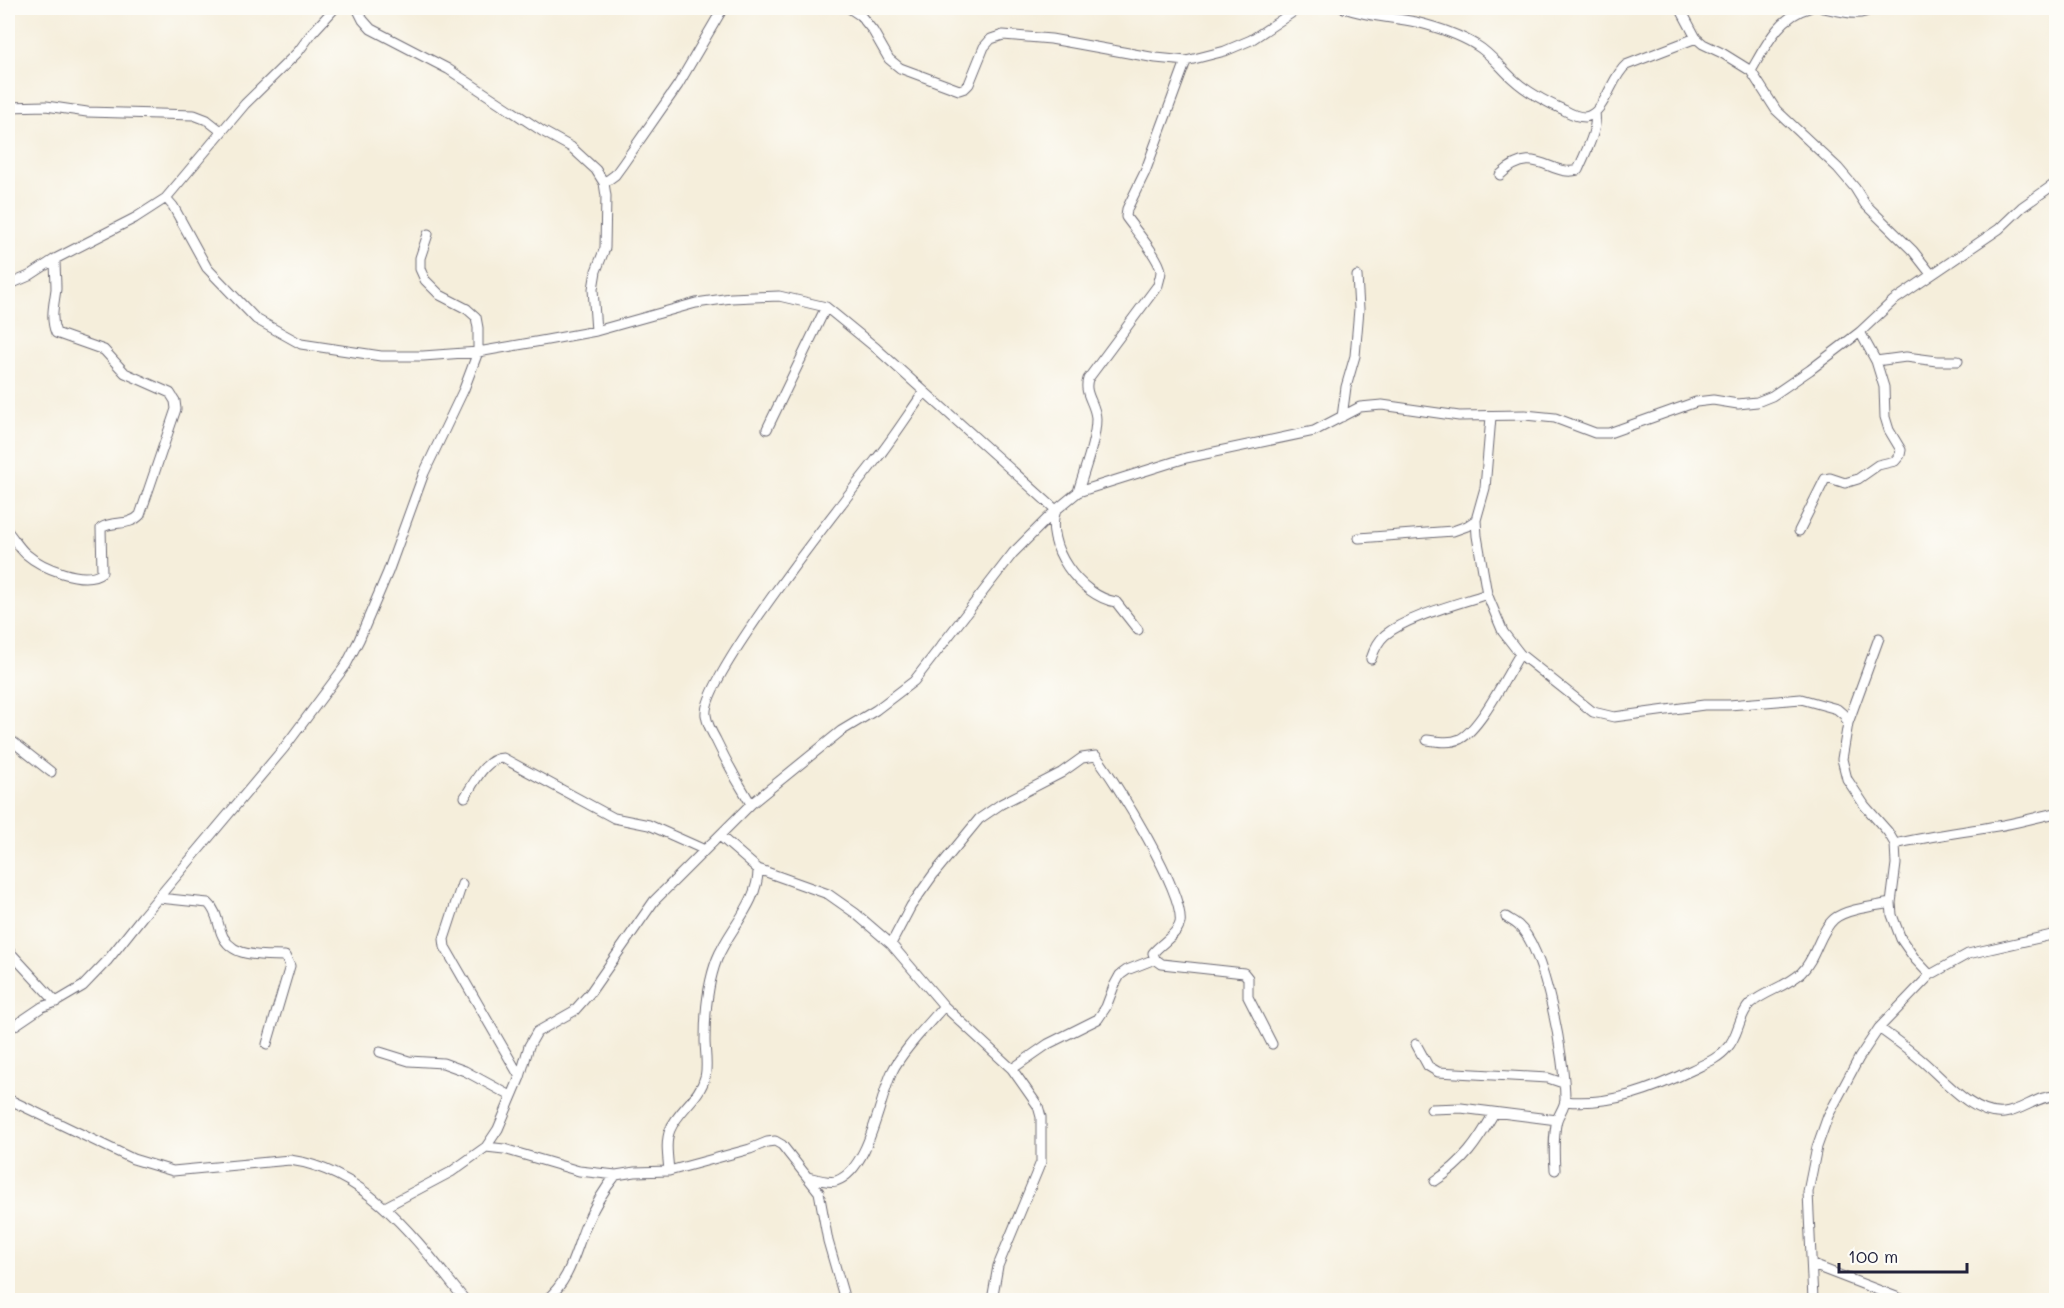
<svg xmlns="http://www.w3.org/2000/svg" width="2064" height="1308" font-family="Mali,sans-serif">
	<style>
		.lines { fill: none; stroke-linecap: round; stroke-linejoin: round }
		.minor-casing { stroke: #6c6973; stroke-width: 11 }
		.minor { stroke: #fff; stroke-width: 9 }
	</style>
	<rect width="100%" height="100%" fill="#fdfcf7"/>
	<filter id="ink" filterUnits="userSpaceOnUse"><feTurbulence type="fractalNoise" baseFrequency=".0167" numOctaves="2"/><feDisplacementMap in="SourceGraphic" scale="12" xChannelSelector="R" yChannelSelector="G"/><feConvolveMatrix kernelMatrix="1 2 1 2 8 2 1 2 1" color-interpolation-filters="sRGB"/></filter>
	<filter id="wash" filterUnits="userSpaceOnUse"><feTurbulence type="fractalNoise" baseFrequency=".008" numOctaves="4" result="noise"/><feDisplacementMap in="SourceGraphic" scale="24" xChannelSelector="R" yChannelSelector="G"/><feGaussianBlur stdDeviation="1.35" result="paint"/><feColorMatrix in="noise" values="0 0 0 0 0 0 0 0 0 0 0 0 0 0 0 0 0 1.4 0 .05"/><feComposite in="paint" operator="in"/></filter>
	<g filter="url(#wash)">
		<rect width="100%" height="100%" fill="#f5eedb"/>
	</g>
	<g filter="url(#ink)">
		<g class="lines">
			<defs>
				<path id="minor" d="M357 8 363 20 371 29 448 69 542 131 571 147 596 170 604 183
					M849 8 861 16 873 31 889 59 900 68 959 90 965 88 969 84 984 47 991 39 1003 35 1051 39 1156 58 1186 61 1225 51 1251 40 1299 8
					M1344 8C1370 17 1390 17 1416 22 1436 27 1458 34 1476 45 1490 53 1501 68 1513 79 1527 92 1546 102 1564 110 1571 114 1577 117 1585 117 1605 114 1611 77 1626 65L1696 38
					M1680 8 1696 38 1703 44 1722 53 1751 71 1776 110 1838 168 1855 188 1865 204 1913 251 1931 274
					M1823 8C1839 10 1859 19 1872 8
					M1751 71C1765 47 1779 16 1809 8
					M8 107 46 106 87 112 194 115 207 120 221 131
					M1500 175C1535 142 1551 178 1578 170 1585 153 1598 131 1595 113
					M166 198 173 206 207 268 256 319 301 344 381 356H423L478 352 547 340 596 331 696 303 731 298 779 296 826 307 876 348 1056 510C1043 545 1080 596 1116 602L1138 630
					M8 285 29 276 55 259 135 218 166 198 245 104 298 52 312 33 335 8
					M596 331 593 289 596 271 605 248 606 196 604 183 615 175 623 164 678 85 723 8
					M1876 361 1906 357 1937 361H1958
					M1342 417 1346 387 1355 356 1359 309 1357 276
					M1491 417 1485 488 1476 520 1477 536 1487 594 1503 632 1520 654 1593 712 1614 717 1704 705H1729L1801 699 1837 709 1844 715 1848 723 1842 759 1847 779 1865 806 1888 832 1895 844 1896 864 1891 903 1892 915 1901 939 1915 959 1930 975
					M767 429 826 307
					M1078 492C1084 470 1096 441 1096 419 1096 404 1083 394 1088 379L1158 285C1159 280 1161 276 1161 271 1159 257 1135 230 1126 217L1127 209 1145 172 1186 61
					M1799 531 1825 479 1830 478 1845 483 1858 479 1878 465 1895 461 1900 455 1901 450 1889 430 1885 417 1884 387 1876 361 1860 332
					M8 532C14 539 19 548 26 554 41 567 84 586 102 572L101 528C113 520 129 527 140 515L176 409 175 401 170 393 125 373 104 350 56 333C50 318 54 305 56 289 56 279 55 269 55 259
					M1359 538 1453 531 1467 526 1476 520
					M1371 659C1374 650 1378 641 1385 635 1408 616 1458 604 1487 594
					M1848 723 1879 638
					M8 738 51 772
					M1427 740C1437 741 1449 744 1460 739 1481 728 1506 676 1520 654
					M465 797C474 783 485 758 503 758L614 818 649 825 705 850
					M751 804C738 783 727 763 716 740 712 733 707 723 706 715 701 679 853 489 882 452 897 432 910 412 924 392
					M720 836 758 869 828 894 855 913 891 944 944 1006 1012 1069 1038 1106 1041 1117V1162L998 1266 992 1300
					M1895 844C1929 836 1963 832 1997 826 2017 823 2036 817 2056 813
					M462 884 444 939 445 947 520 1077
					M159 898 208 903C216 910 217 920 220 929 228 959 260 955 285 956L290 966 267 1044
					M1506 917C1510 920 1515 922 1518 925 1546 949 1565 1061 1565 1099 1565 1107 1559 1113 1557 1120 1553 1136 1554 1154 1555 1170
					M891 944 911 906 933 875 979 819 1001 804 1061 773 1082 758 1096 756C1116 782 1185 893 1180 923 1177 935 1161 943 1153 953L1155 959 1162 964 1244 973 1248 978V997L1272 1044
					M8 950 56 1002
					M1879 1028C1893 1038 1907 1048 1920 1059 1941 1076 1973 1117 2004 1113 2022 1111 2039 1095 2056 1096
					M8 1033 11 1028 42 1007 56 1002 83 986 107 961 142 917 284 748 346 665 359 640 388 572 424 473 464 389 478 352V328L476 317 467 309 440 295 425 280 420 269V258L428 234
					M1416 1044 1428 1066 1438 1072 1548 1078 1563 1083
					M380 1052 409 1061 443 1063 465 1071 511 1096
					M1012 1069 1048 1044 1098 1019 1106 1007 1114 986 1120 975 1127 970 1155 959
					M8 1099 133 1159 173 1171 290 1160C369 1171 418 1242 465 1300
					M1565 1101C1610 1106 1653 1089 1692 1070 1704 1064 1718 1059 1727 1048 1739 1036 1738 1016 1750 1004 1765 991 1786 987 1801 973 1816 959 1819 932 1834 919 1846 909 1876 906 1891 903
					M1431 1109 1461 1108 1557 1120
					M486 1147 504 1149 579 1171 616 1175 635 1172 669 1171 750 1149 767 1142 775 1141 782 1145 819 1192 828 1241 845 1300
					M669 1171C668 1158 665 1142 670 1130 678 1110 700 1098 705 1077 708 1066 705 1051 705 1040 705 1013 707 985 717 959 729 929 759 902 758 869
					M808 1177C816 1179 827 1183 836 1181 869 1170 879 1100 892 1072 902 1051 928 1025 944 1006
					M1435 1181C1464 1162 1477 1143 1494 1113
					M385 1207 451 1172 486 1147 498 1129 520 1077 529 1046 537 1032 574 1011 590 993 654 901 751 804 841 731 876 710 914 681 1013 553 1056 510 1078 492 1186 458 1314 431 1360 407 1382 405 1459 416 1525 415 1555 418 1595 433H1609L1696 402 1713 400 1738 404 1757 402 1772 396 1810 370 1860 332 1893 301 1999 229 2022 207 2056 183
					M1813 1265 1904 1300
					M546 1300C570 1280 574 1255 585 1227 593 1208 603 1191 616 1175
					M1813 1300 1808 1192 1817 1147 1828 1116 1859 1058 1879 1028 1930 975 1968 954 2056 934"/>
			</defs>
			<use href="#minor" class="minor-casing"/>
			<use href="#minor" class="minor"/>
		</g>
	</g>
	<rect width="2064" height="1308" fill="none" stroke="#fdfcf7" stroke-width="30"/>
	<path d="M1839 1263v9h128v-9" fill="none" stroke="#22223b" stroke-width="3"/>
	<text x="1848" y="1263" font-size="18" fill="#22223b" stroke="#fdfcf7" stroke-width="4.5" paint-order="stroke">100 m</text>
</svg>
